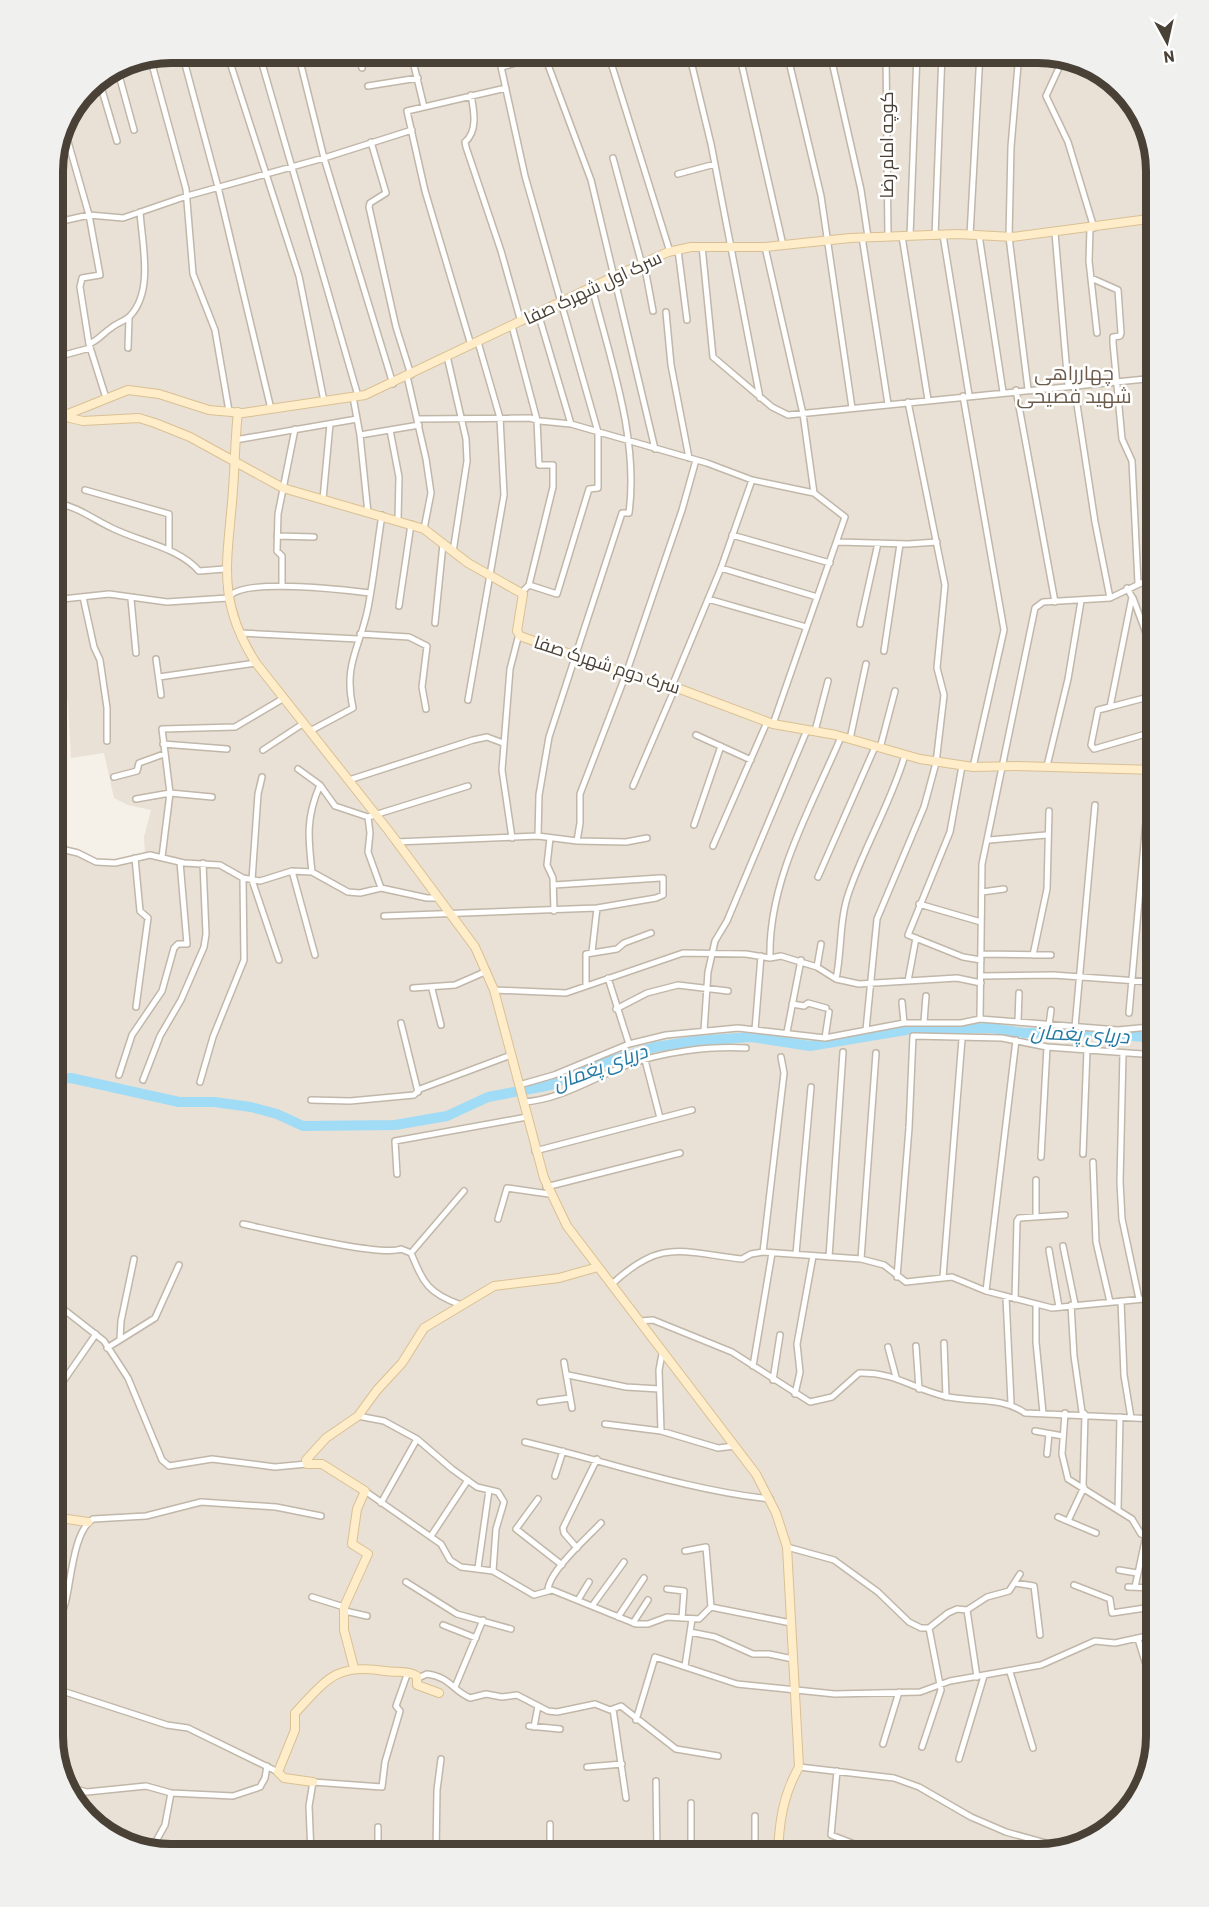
<svg xmlns="http://www.w3.org/2000/svg" width="1209" height="1907" font-family="Barlow,Cairo,sans-serif">
	<style>
		.residential { fill: #e9e1d5 }
		.lines { fill: none; stroke-linecap: round; stroke-linejoin: round }
		.river { stroke: #a0dcf6; stroke-width: 10 }
		.street-casing { stroke: #c1b7a9; stroke-width: 8 }
		.secondary-casing { stroke: #d9c094; stroke-width: 10 }
		.street { stroke: #fff; stroke-width: 5 }
		.secondary { stroke: #ffecc8; stroke-width: 8 }
		.labels { text-anchor: middle; stroke-width: 5; stroke-linejoin: round; paint-order: stroke }
		.street-label { font-size: 18px; fill: #494036; stroke: #fff }
		.neighbourhood-label { font-size: 20px; fill: #6d5c4c; stroke: #fff }
		.water-label { font-size: 20px; font-style: italic; fill: #237aa4; stroke: #fff }
		.rim { fill: none; stroke: #494036; stroke-width: 8 }
	</style>
	<rect width="100%" height="100%" fill="#f5f0e8"/>
	<path class="residential" d="M171 53H1046L1103 72 1144 118 1156 171V1736L1137 1801 1091 1842 1038 1854H164L106 1835 65 1789 53 1736V845L96 861H115L145 853 144 837 151 810 128 805 114 798 104 753 71 758 68 703 64 689 53 691V164L65 119 88 87 126 61Z"/>
	<g class="lines">
		<path class="river" d="M53 1079 71 1078 179 1102H214L251 1107 277 1114 303 1126 395 1125 447 1116 488 1097 551 1085 578 1071 655 1047 695 1041 751 1037 810 1046 912 1029 991 1028 1024 1033 1084 1032 1156 1038"/>
		<defs>
			<path id="street" d="M182 53 218 187 271 409
				M227 53 299 276 324 401
				M259 53 358 396
				M298 53 324 158 393 384
				M357 53 362 68
				M411 53 424 107
				M498 53 525 176 598 432V488L589 489 557 594 529 585
				M608 53 670 252
				M689 53 711 144 760 398
				M739 53 783 245
				M787 53 821 196 852 408
				M830 53 861 190 868 237
				M886 53 888 237
				M1019 53 1011 147 1009 237 1028 389
				M412 54 423 53
				M544 54 591 180 655 449
				M150 57 186 189 193 274 215 330 229 411
				M1063 59 1046 96 1068 142 1094 228
				M502 67 549 53
				M117 68 134 130
				M99 80 117 141
				M368 86 418 78
				M471 95C474 111 478 131 465 142L466 147 501 251 521 322
				M63 124 89 215 100 275 82 278 80 287 89 344 106 398
				M371 142 386 193 370 203 369 207 396 327 411 375
				M613 158 642 265
				M678 174 715 164
				M1146 218 1156 339
				M53 223 89 215 123 218 187 196 324 158 412 130
				M1090 229 1089 261 1097 333
				M1055 233 1068 385
				M943 235 969 395
				M970 235 980 53
				M979 235 1003 392
				M902 236 928 400
				M910 236 917 53
				M935 236 942 53
				M862 237 888 404
				M702 246 713 357 772 407 788 415 1156 378
				M765 247 803 414 814 493
				M678 250 687 320
				M644 263 653 311
				M1091 278 1118 290 1121 333 1120 336 1113 337V343L1122 439 1132 461 1138 583
				M666 312 671 365 689 458
				M538 313 571 424
				M512 326 537 420 539 465H553V487L529 585 522 592
				M89 344C99 340 102 334 111 328 117 323 125 321 130 316 154 291 142 243 140 212
				M471 345 425 191 407 111 506 88
				M128 348 129 318
				M447 356 466 439 467 461 453 552
				M53 358 90 348
				M407 376 426 459 431 493 424 529
				M1074 385 1095 522 1110 598
				M1016 390 1055 602
				M963 396 1004 630 973 767
				M353 397 360 435 368 513
				M418 419 530 418 540 421 571 424 707 463 752 480 814 493 845 517 773 724
				M390 430 399 477 398 520
				M360 435 419 425
				M235 440 357 419
				M85 490 169 514V550
				M323 499 330 424
				M57 503C78 507 93 519 112 528 140 542 178 547 199 571L225 569
				M53 534 57 503 54 419
				M732 535 830 563
				M277 536 314 537
				M838 542 908 544 937 542
				M721 568 817 597
				M282 586V556L277 551 278 514 295 429
				M1127 588 1132 597 1110 707 1098 710 1091 745 1094 749 1156 731
				M83 597 94 647 100 660 107 708V741
				M1133 598 1156 660
				M131 599 136 653
				M708 599 806 627
				M53 600 109 594 167 602 228 598C241 577 346 590 370 593
				M399 606 411 524
				M435 623 443 544
				M860 624 878 543
				M240 633 358 639
				M360 634 409 637 427 646 422 687 426 709
				M884 651 900 544
				M156 659 161 695
				M159 677 256 663
				M672 686 721 568 752 480
				M468 700 504 495 500 418 478 342
				M1110 707 1156 695
				M310 731 353 708C343 664 360 648 368 608 374 577 377 546 382 515
				M815 731 828 681
				M696 735 751 760
				M850 739 866 664
				M163 744 227 749
				M880 748 895 691
				M263 750 304 723
				M962 766 950 832 908 935 963 957 981 960
				M1047 766 1068 679 1081 601
				M298 769 320 785 335 806 368 817 468 786
				M114 777 137 771 139 763 164 754
				M262 777 258 794 252 880 279 960
				M349 780 473 740 487 737 503 743
				M633 786 675 688
				M136 799 170 793 212 797
				M368 817 370 833 368 852 381 888
				M694 825 721 746
				M538 836 539 795 549 737 622 513H629C639 437 610 360 592 287
				M512 838 502 770 510 669 519 634
				M550 838 547 865 553 878 554 911
				M989 840 1046 835
				M577 841 580 823V794L626 674 682 510 696 460
				M396 842 538 836 577 841 626 842 647 838
				M713 846 767 722
				M53 847 78 853 96 862 115 863 150 855 184 863 220 865 243 878 260 881 292 871 312 872 348 892 360 893 381 888 427 898H438
				M162 857 170 793 162 729 235 727 284 698
				M135 858 140 911 148 918 136 1007
				M292 871 315 955
				M312 872C308 837 306 817 320 785
				M818 877 875 747
				M982 892 1004 889
				M919 904 981 922
				M384 916 597 908 656 898 663 895V878H660L554 885
				M592 952 597 908
				M981 954 1051 955
				M1033 955 1047 889 1049 811
				M770 958C768 880 812 806 841 737
				M817 967 821 944
				M982 976 1053 975 1152 982 1156 985
				M608 978 629 1044
				M836 979C842 950 839 920 849 892 865 845 891 803 905 755
				M908 981 916 938
				M586 985V954L617 949 624 943 651 933
				M413 988 455 985 487 971
				M432 989 441 1025
				M494 990 566 993 683 953 746 954 770 958 781 956 817 967 836 979 859 984 957 978 981 983
				M902 1002 904 1023
				M792 1004 804 1006 808 1003 826 1008
				M616 1009 647 993 678 985 728 991
				M1129 1013 1147 810 1152 803 1151 771
				M980 1019 982 864 1035 608 1043 602 1110 598 1156 576
				M924 1022 926 996
				M1018 1022 1019 993
				M401 1023 418 1092
				M1049 1025 1051 1010
				M1075 1027 1095 805
				M755 1030 761 956
				M866 1030 877 919 924 807 936 763 944 695 937 668 945 585 908 402
				M704 1031 708 972 715 941 727 921 807 730
				M787 1032 801 960
				M825 1038 904 1023H961L980 1019 1118 1030 1150 1027 1156 1000
				M1123 1053 1120 1182 1122 1219 1139 1299
				M1149 1054 1156 1072
				M645 1060 660 1118
				M119 1075 132 1035 162 991 174 948 178 944H187L180 862
				M143 1080 160 1036 181 1000 204 947 206 934 203 863
				M200 1082 213 1037 244 960 243 878
				M519 1085 554 1075 629 1044 666 1035 738 1028 825 1038 829 1012
				M311 1100 350 1101 414 1095 420 1089 511 1055
				M523 1102C560 1100 593 1078 627 1065 663 1052 708 1046 746 1048
				M535 1151 692 1110
				M1083 1154 1087 1050
				M1041 1157 1047 1047
				M1093 1162 1096 1242 1110 1302
				M397 1174 395 1141 527 1117
				M546 1187 680 1153
				M1036 1217V1180
				M498 1219 507 1188 549 1194
				M243 1224C271 1230 380 1257 401 1249L411 1253C424 1284 428 1293 461 1305
				M1063 1246 1075 1304
				M1049 1250 1059 1307
				M763 1252 784 1073 781 1057
				M411 1253 464 1191
				M796 1254 811 1087
				M829 1257 843 1052
				M861 1259 876 1053
				M897 1277 909 1128 913 1036 1002 1038 1047 1047 1156 1055
				M943 1277 962 1039
				M611 1285C661 1238 680 1252 742 1259L751 1254 763 1252 861 1259 884 1265 906 1282 952 1277 986 1291 1052 1308 1144 1299 1156 1308
				M986 1291 1016 1040
				M1006 1297 1011 1403
				M1015 1299 1017 1221 1019 1218 1065 1215
				M53 1301 104 1341 128 1378 162 1460 169 1466 212 1459 275 1467 307 1464
				M1121 1301 1124 1375 1131 1418
				M1036 1305V1342L1043 1413
				M1071 1305 1074 1356 1082 1412 1085 1414 1083 1486
				M640 1321 653 1320 732 1352 810 1402 832 1397 859 1373C895 1372 911 1388 944 1396 972 1403 1001 1396 1025 1413L1156 1419
				M120 1339 121 1321 134 1259
				M944 1343 946 1397
				M916 1346 919 1389
				M888 1347 896 1377
				M107 1348 155 1318 179 1265
				M564 1362 572 1408
				M753 1366 772 1253
				M568 1375 626 1387 659 1389
				M773 1380 780 1335
				M795 1394 800 1372 797 1344 813 1256
				M53 1396 96 1334
				M540 1402 570 1398
				M1065 1413 1062 1454 1068 1479 1132 1519 1141 1534 1156 1538
				M358 1416 384 1421 417 1439 452 1469 477 1487 498 1492 504 1502 496 1529 493 1571
				M605 1424 661 1431 718 1448 735 1446
				M661 1431 659 1370 662 1354
				M1035 1431 1063 1436
				M525 1442C606 1461 686 1490 770 1499
				M1047 1454 1049 1434
				M555 1476 563 1451
				M365 1491 441 1544 450 1560 461 1567 493 1571 534 1595 552 1590 636 1624H648L667 1617 699 1619 711 1607 706 1547 685 1551
				M538 1499 516 1529 562 1565
				M381 1503 417 1439
				M1118 1509 1120 1417
				M1058 1517 1096 1533
				M1068 1521 1084 1487
				M431 1536 468 1480
				M787 1547 834 1560 878 1592 909 1622 921 1628H929L948 1613 957 1609 967 1610 987 1597 1009 1591 1020 1574
				M577 1548 564 1533 563 1528 597 1459
				M478 1568 489 1490
				M1119 1570 1137 1573
				M406 1582 457 1614 511 1629
				M1015 1583 1034 1586 1040 1635
				M1074 1585 1110 1599 1112 1613 1152 1607 1156 1612
				M1128 1587 1156 1588
				M1135 1587 1146 1536
				M667 1589 684 1591 682 1618
				M548 1590C549 1571 587 1538 601 1523
				M312 1597 344 1607
				M578 1600 589 1582
				M592 1606 624 1562
				M53 1607H64
				M711 1607 791 1623
				M967 1610 977 1677
				M345 1611 367 1616
				M618 1617 644 1578
				M53 1619C57 1614 63 1610 65 1604 71 1583 73 1531 93 1519L146 1516 201 1502 276 1507 321 1516
				M633 1623 648 1600
				M443 1625 476 1638
				M690 1632 715 1637 753 1654H769L793 1659
				M1138 1639 1156 1697
				M685 1666 692 1619
				M1010 1672 1033 1748
				M418 1678 427 1674C450 1677 452 1690 470 1698L486 1694 502 1697 517 1695 548 1711 557 1712 595 1704 610 1710 621 1706 676 1749 718 1756
				M455 1687 483 1620
				M53 1688 167 1725 188 1728 278 1772
				M613 1709 626 1798
				M636 1720 655 1657 737 1684 835 1694 920 1692 950 1681 1041 1665 1095 1641 1115 1643 1156 1634
				M529 1726 560 1729
				M534 1727 538 1706
				M883 1744 899 1692
				M922 1747 941 1690 929 1628
				M959 1759 984 1676
				M587 1767 622 1764
				M799 1767 894 1778 919 1787 971 1817 1006 1832 1064 1848
				M837 1771 831 1835 870 1850 872 1854
				M656 1781 657 1854
				M64 1786 87 1792 146 1786 171 1793 233 1796 260 1787 265 1778 267 1766
				M755 1816V1854
				M550 1824V1854
				M151 1850 165 1825 171 1793
				M725 1851V1854
				M311 1854 309 1806 313 1782 382 1787 385 1762 400 1711 396 1706 408 1672
				M378 1854V1827
				M436 1854 437 1790 441 1759
				M691 1854V1803"/>
			<path id="secondary" d="M238 412C235 438 235 464 233 490 228 560 215 599 256 663L388 830 475 947 494 990 544 1178 567 1226 756 1474 776 1513 787 1547 799 1767C783 1795 779 1823 778 1854
				M67 414 70 418 83 421 139 418 155 423 190 437 283 488 424 529 468 563 523 594 517 631 520 636 626 674 672 686 773 724 836 735 920 759 973 767 1016 766 1156 770
				M53 420 128 390 159 394 209 410 243 413 365 395 613 277 668 252 691 247H765L850 238 958 234 1012 237 1156 218
				M53 1517 88 1522
				M354 1668 344 1630V1607L368 1554 352 1544 357 1509 365 1491 322 1464H307L306 1460 326 1438 358 1416 377 1390 402 1363 424 1328 494 1286 559 1278 598 1267
				M313 1782 284 1778 278 1772 295 1730V1713C327 1679 336 1663 385 1671 396 1673 407 1670 417 1676V1685L439 1693"/>
		</defs>
		<use href="#street" class="street-casing"/>
		<use href="#secondary" class="secondary-casing"/>
		<use href="#street" class="street"/>
		<use href="#secondary" class="secondary"/>
	</g>
	<g class="labels">
		<g class="street-label">
			<text transform="translate(887 145) rotate(-90)" y="6">کوچه امام رضا</text>
			<text transform="translate(593 288) rotate(-25)" y="6">سرک اول شهرک صفا</text>
			<text transform="translate(607 665) rotate(18)" y="6">سرک دوم شهرک صفا</text>
		</g>
		<g class="neighbourhood-label">
			<text x="1074" y="380">چهارراهی<tspan x="1074" dy="23">شهید فصیحی</tspan></text>
		</g>
		<g class="water-label">
			<text transform="translate(1080 1034) rotate(3)" y="7">دریای پغمان</text>
			<text transform="translate(600 1067) rotate(-20)" y="7">دریای پغمان</text>
		</g>
	</g>
	<path d="M0 0H1209V1907H0ZM171 63H1038A108 108 0 0 1 1146 171V1736A108 108 0 0 1 1038 1844H171A108 108 0 0 1 63 1736V171A108 108 0 0 1 171 63Z" fill="#f0f0ef" fill-rule="evenodd"/>
	<path class="rim" d="M171 63H1038A108 108 0 0 1 1146 171V1736A108 108 0 0 1 1038 1844H171A108 108 0 0 1 63 1736V171A108 108 0 0 1 171 63Z"/>
	<g transform="translate(1167 42) rotate(172)" stroke="#ffffff" stroke-width="4.5" paint-order="stroke">
	<path d="M0-4.5L10 22L0 15L-10 22Z" fill="#494036"/>
	<text y="-9" font-size="16" font-weight="bold" text-anchor="middle" fill="#494036">N</text>
	</g>
</svg>
